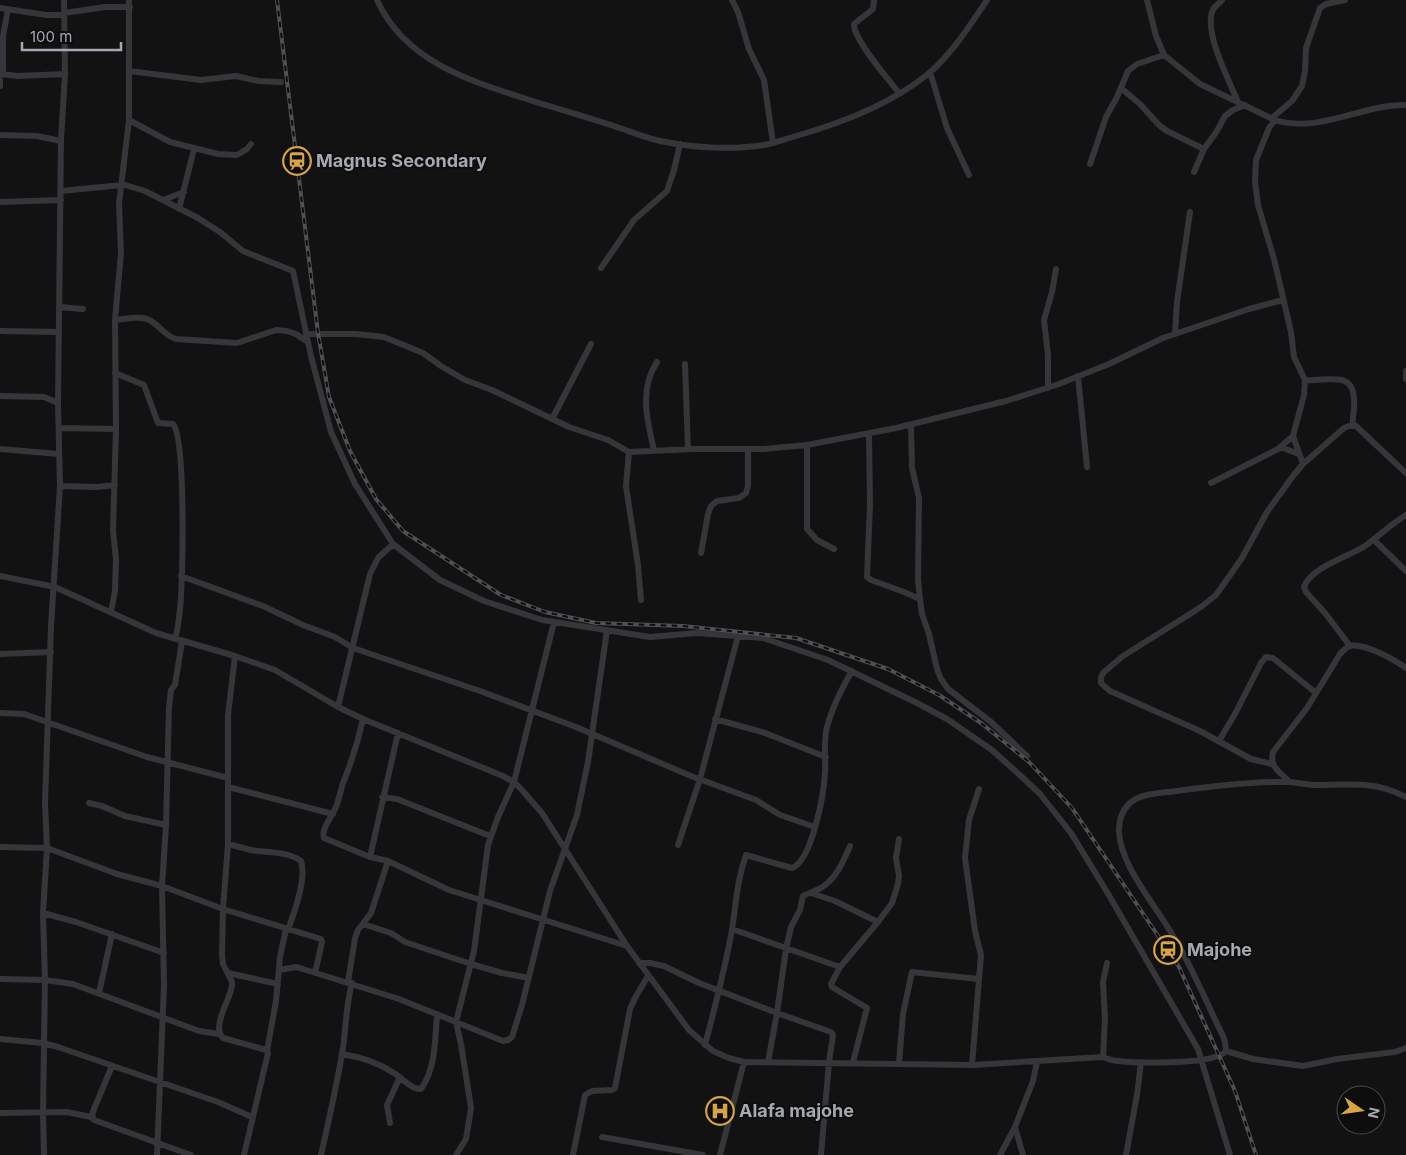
<svg xmlns="http://www.w3.org/2000/svg" width="1406" height="1155" font-family="Inter,sans-serif">
	<style>
		.lines { fill: none; stroke-linecap: round; stroke-linejoin: round }
		.minor { stroke: #353639; stroke-width: 6 }
		.rail-casing { stroke: #4e5054; stroke-width: 4 }
		.rail { stroke: #0d0d0e; stroke-width: 2; stroke-dasharray: 5.5; stroke-linecap: butt }
		.labels { text-anchor: middle; stroke-width: 4; stroke-linejoin: round; paint-order: stroke }
		.poi-label { font-size: 18px; font-weight: bold; fill: #a5a9b2; stroke: #0d0d0e; text-anchor: start }
	</style>
	<rect width="100%" height="100%" fill="#121213"/>
	<g class="lines">
		<path class="minor" d="M377 0C406 64 474 82 536 102 565 111 594 119 623 129 637 134 651 140 666 142 695 148 734 150 764 145 775 143 786 139 796 136 842 123 891 104 928 74 951 55 971 24 987 0
			M732 0 738 12 749 49 764 80 773 143
			M874 0 873 9 854 24C853 39 889 80 899 93
			M1147 0 1156 36 1164 55 1200 84 1275 120C1319 134 1362 104 1406 105
			M1222 0C1220 3 1216 5 1214 8 1201 28 1230 82 1238 102
			M0 8 46 15H63
			M64 13 105 7H130
			M129 71 201 80 236 76 258 81 281 82
			M930 72 947 128 969 175
			M0 74 18 76 65 74
			M3 74V36L8 9
			M0 80V86
			M1121 88 1140 104 1159 125 1167 131 1204 149
			M1272 118 1292 101 1302 86 1305 71 1306 48 1320 8 1326 4 1345 0
			M129 120 170 142 218 154 237 155 247 149 251 144
			M1275 120 1269 128 1256 160 1255 182 1258 205 1274 259 1291 332 1294 357 1305 380 1304 395 1293 436 1303 464
			M0 135 37 136 61 141
			M1090 164 1106 117 1117 97 1128 71 1137 64 1164 55
			M1194 172 1204 149 1217 131 1225 116 1233 110 1245 105
			M122 184 145 191 198 218 220 232 243 251 293 271 311 356 331 432 355 484 393 544 440 580 484 601 542 620 650 637 697 633 763 638 828 660 917 703 947 719 992 750 1022 777 1040 794 1071 833 1107 892 1198 1049 1230 1155
			M61 191 122 185
			M163 200 184 192
			M0 202 61 200
			M179 209 194 149
			M601 268 634 220 667 191 674 170 680 144
			M59 307 83 309
			M115 320C127 319 144 314 154 323 162 329 166 336 176 339L237 343 276 330 287 331 296 334 308 342
			M0 331 59 332
			M306 334H356L384 337 423 353 441 366 465 380 492 390 569 427 608 440 629 452 694 449H764L807 445 896 428 1006 401 1059 384 1109 364 1163 338 1249 309 1283 300
			M1175 334 1177 302 1190 212
			M685 364 688 449
			M1406 371V379
			M115 373 144 385 158 423 173 424C186 439 183 583 180 609 179 619 178 629 175 639
			M1078 376 1087 467
			M1305 380C1326 382 1354 369 1354 401 1355 409 1352 416 1353 425
			M1048 388V355L1044 320 1052 292 1056 269
			M0 396 44 397 58 403
			M552 419 591 344
			M911 425 912 468 919 498 918 580 920 599 922 614 929 634 937 669 941 679 948 689 991 722 1027 756
			M59 428 116 429
			M869 433 870 505 867 577 871 580 904 592 920 599
			M807 445V529L817 540 834 549
			M1280 447 1299 454
			M0 449 59 454
			M654 450C647 421 639 389 657 362
			M629 452 626 486 638 565 641 600
			M1211 483 1278 449 1293 436
			M60 486 97 487 115 485
			M1374 540 1406 571
			M701 553 708 514 711 506 717 501 739 498 746 493 748 486V449
			M0 576 55 587 156 633 235 656 275 670 338 707 363 719 503 776 514 782 522 790 542 813 627 946 689 1030 713 1051 729 1058 744 1062 972 1065 1103 1057C1108 1059 1113 1061 1118 1061 1137 1063 1216 1065 1226 1051L1225 1042 1223 1036C1207 1004 1194 971 1176 941 1159 909 1120 867 1119 831 1119 821 1122 810 1130 803 1141 793 1162 793 1177 791 1212 786 1255 781 1290 782 1298 783 1305 784 1313 785 1331 785 1349 784 1366 785 1379 786 1394 791 1406 797
			M181 576 263 606 303 625 335 637 353 648 480 691 576 727 691 776 756 800 780 815 815 827
			M111 612 115 591 116 559 113 531 116 429 115 320 121 253 119 204 129 120V0
			M1350 646 1325 613 1306 592 1304 587C1311 567 1348 557 1365 546 1379 536 1391 524 1406 515
			M0 654 51 652
			M235 656 228 715V844L223 909 222 954 223 964 232 982V986C230 1000 211 1027 223 1038L266 1050 268 1053 244 1155
			M338 707 370 574 378 558 393 544
			M0 713 24 714 147 757 228 778
			M363 719C358 742 352 761 343 783 340 792 339 801 335 809 331 818 321 829 324 838L370 857 388 861 449 890 627 946
			M715 719 765 733 826 757
			M1219 741 1236 712 1261 663 1266 657 1273 658 1316 693
			M1272 764 1251 759 1200 731 1110 691 1101 683V677L1104 672 1123 656 1201 607 1216 595 1242 558 1267 512 1293 476 1303 464 1344 428 1349 426H1356L1406 473
			M1290 782C1280 772 1269 767 1273 752L1307 708 1340 654C1343 651 1346 647 1350 646 1363 642 1395 660 1406 668
			M228 787 333 814
			M382 797 397 799 490 836
			M89 803 102 806 125 816 166 825
			M228 844C236 846 243 848 251 850 268 853 287 851 301 861 307 878 294 913 288 930
			M678 845 700 779 738 636
			M0 847 47 848 117 874 162 886 223 909 321 939 322 942 315 973
			M370 857 398 733
			M811 893 835 901 878 922
			M43 913 76 922 164 953
			M363 924 391 933 405 942 471 964 502 973 529 978
			M732 929 840 967
			M639 963H650L664 966 699 983 777 1013 831 1032 833 1035 829 1062 821 1155
			M279 970 296 967 303 969 399 999 503 1041 508 1040 512 1037 522 1005 550 891 577 815 588 762 607 630
			M228 973 278 984
			M0 979 45 980 73 984 199 1031 219 1034
			M348 982 355 938 358 930 371 913 388 861
			M99 993 112 934
			M0 1039 43 1043 58 1047 218 1102 252 1117
			M705 1045C715 1007 725 969 732 930 736 904 737 880 746 855L792 868C812 861 824 793 825 773 826 758 823 742 827 727 832 708 842 688 852 671
			M267 1051 276 1001 280 957 286 929
			M1226 1051 1253 1059 1303 1066 1337 1059 1395 1052 1406 1048
			M342 1054C362 1057 377 1062 394 1073 402 1078 412 1090 421 1089 436 1068 435 1039 437 1014
			M1103 1057 1105 1018 1103 982 1107 963
			M768 1062 777 1013 786 949 791 927 800 910 803 896C809 893 815 891 821 888 836 879 843 862 850 846
			M853 1062 867 1008 832 987 831 984 840 967 878 922 892 903 898 884 899 876 896 858 899 839
			M899 1063 903 1014 912 972 979 979
			M972 1065 981 955 975 931 965 858 969 820 979 789
			M112 1066 94 1109 92 1115 94 1120 191 1155
			M0 1113 67 1112 91 1117 92 1118
			M390 1123 387 1105 400 1077
			M602 1137 703 1155
			M44 1155 43 1112 45 980 43 913 47 848 45 803 51 626 60 486 58 403 61 140 65 74 64 0
			M157 1155 164 986 162 886 166 825 169 707 171 690 175 685 182 641
			M321 1155C329 1120 337 1084 343 1048 346 1026 346 1005 352 983
			M456 1155 466 1139 471 1108 461 1044 456 1022 474 951 488 845 498 817 514 782 554 622
			M573 1155 585 1095 592 1091 612 1090 615 1088 630 1009 635 998 648 976
			M720 1155 744 1062
			M1000 1155 1015 1127
			M1023 1155 1015 1127 1033 1081 1037 1062
			M1126 1155 1137 1095 1141 1062"/>
		<defs>
			<path id="rail" d="M277 0 318 333 329 397 350 451 376 499 403 531 501 595 545 612 596 623 683 626 796 638 888 669 939 695 981 723 1029 762 1072 808 1179 967 1235 1091 1256 1155"/>
		</defs>
		<use href="#rail" class="rail-casing"/>
		<use href="#rail" class="rail"/>
	</g>
	<defs>
		<symbol id="station-ring" viewBox="-11 -11 22 22"><circle r="9.5" fill="#0d0d0e" stroke="#d9a443" stroke-width="1.5"/><path d="M-3-6H3Q5-6 5-4V2Q5 4 3 4L4.5 6H3L1.5 4h-3L-3 6H-4.5L-3 4Q-5 4-5 2V-4Q-5-6-3-6ZM-3.5-4v3h7v-3ZM-3.5 1v1.5H-2V1ZM2 1v1.5H3.5V1Z" fill="#d9a443"/></symbol>
		<symbol id="hospital-ring" viewBox="-11 -11 22 22"><circle r="9.5" fill="#0d0d0e" stroke="#d9a443" stroke-width="1.5"/><path d="M-5-5h3v3.5h4V-5h3V5h-3V1.5h-4V5h-3Z" fill="#d9a443"/></symbol>
	</defs>
	<g fill-rule="evenodd">
		<use href="#station-ring" x="281" y="145" width="32" height="32"/>
		<use href="#station-ring" x="1152" y="934" width="32" height="32"/>
		<use href="#hospital-ring" x="704" y="1095" width="32" height="32"/>
	</g>
	<g class="labels">
		<g class="poi-label">
			<text x="316" y="167">Magnus Secondary</text>
			<text x="1187" y="956">Majohe</text>
			<text x="739" y="1117">Alafa majohe</text>
		</g>
	</g>
	<g transform="translate(1361 1110) rotate(103)"><circle r="24" fill="#0d0d0e" stroke="#4a4b50"/>
	<path d="M0-4L9 19L0 12L-9 19Z" fill="#d9a443"/>
	<text y="-8" font-size="14" font-weight="bold" text-anchor="middle" fill="#a5a9b2">N</text>
	</g>
	<path d="M22 42v8h99v-8" fill="none" stroke="#a5a9b2" stroke-width="2.5"/>
	<text x="30" y="42" font-size="15" fill="#a5a9b2" stroke="#0d0d0e" stroke-width="4" paint-order="stroke">100 m</text>
</svg>
